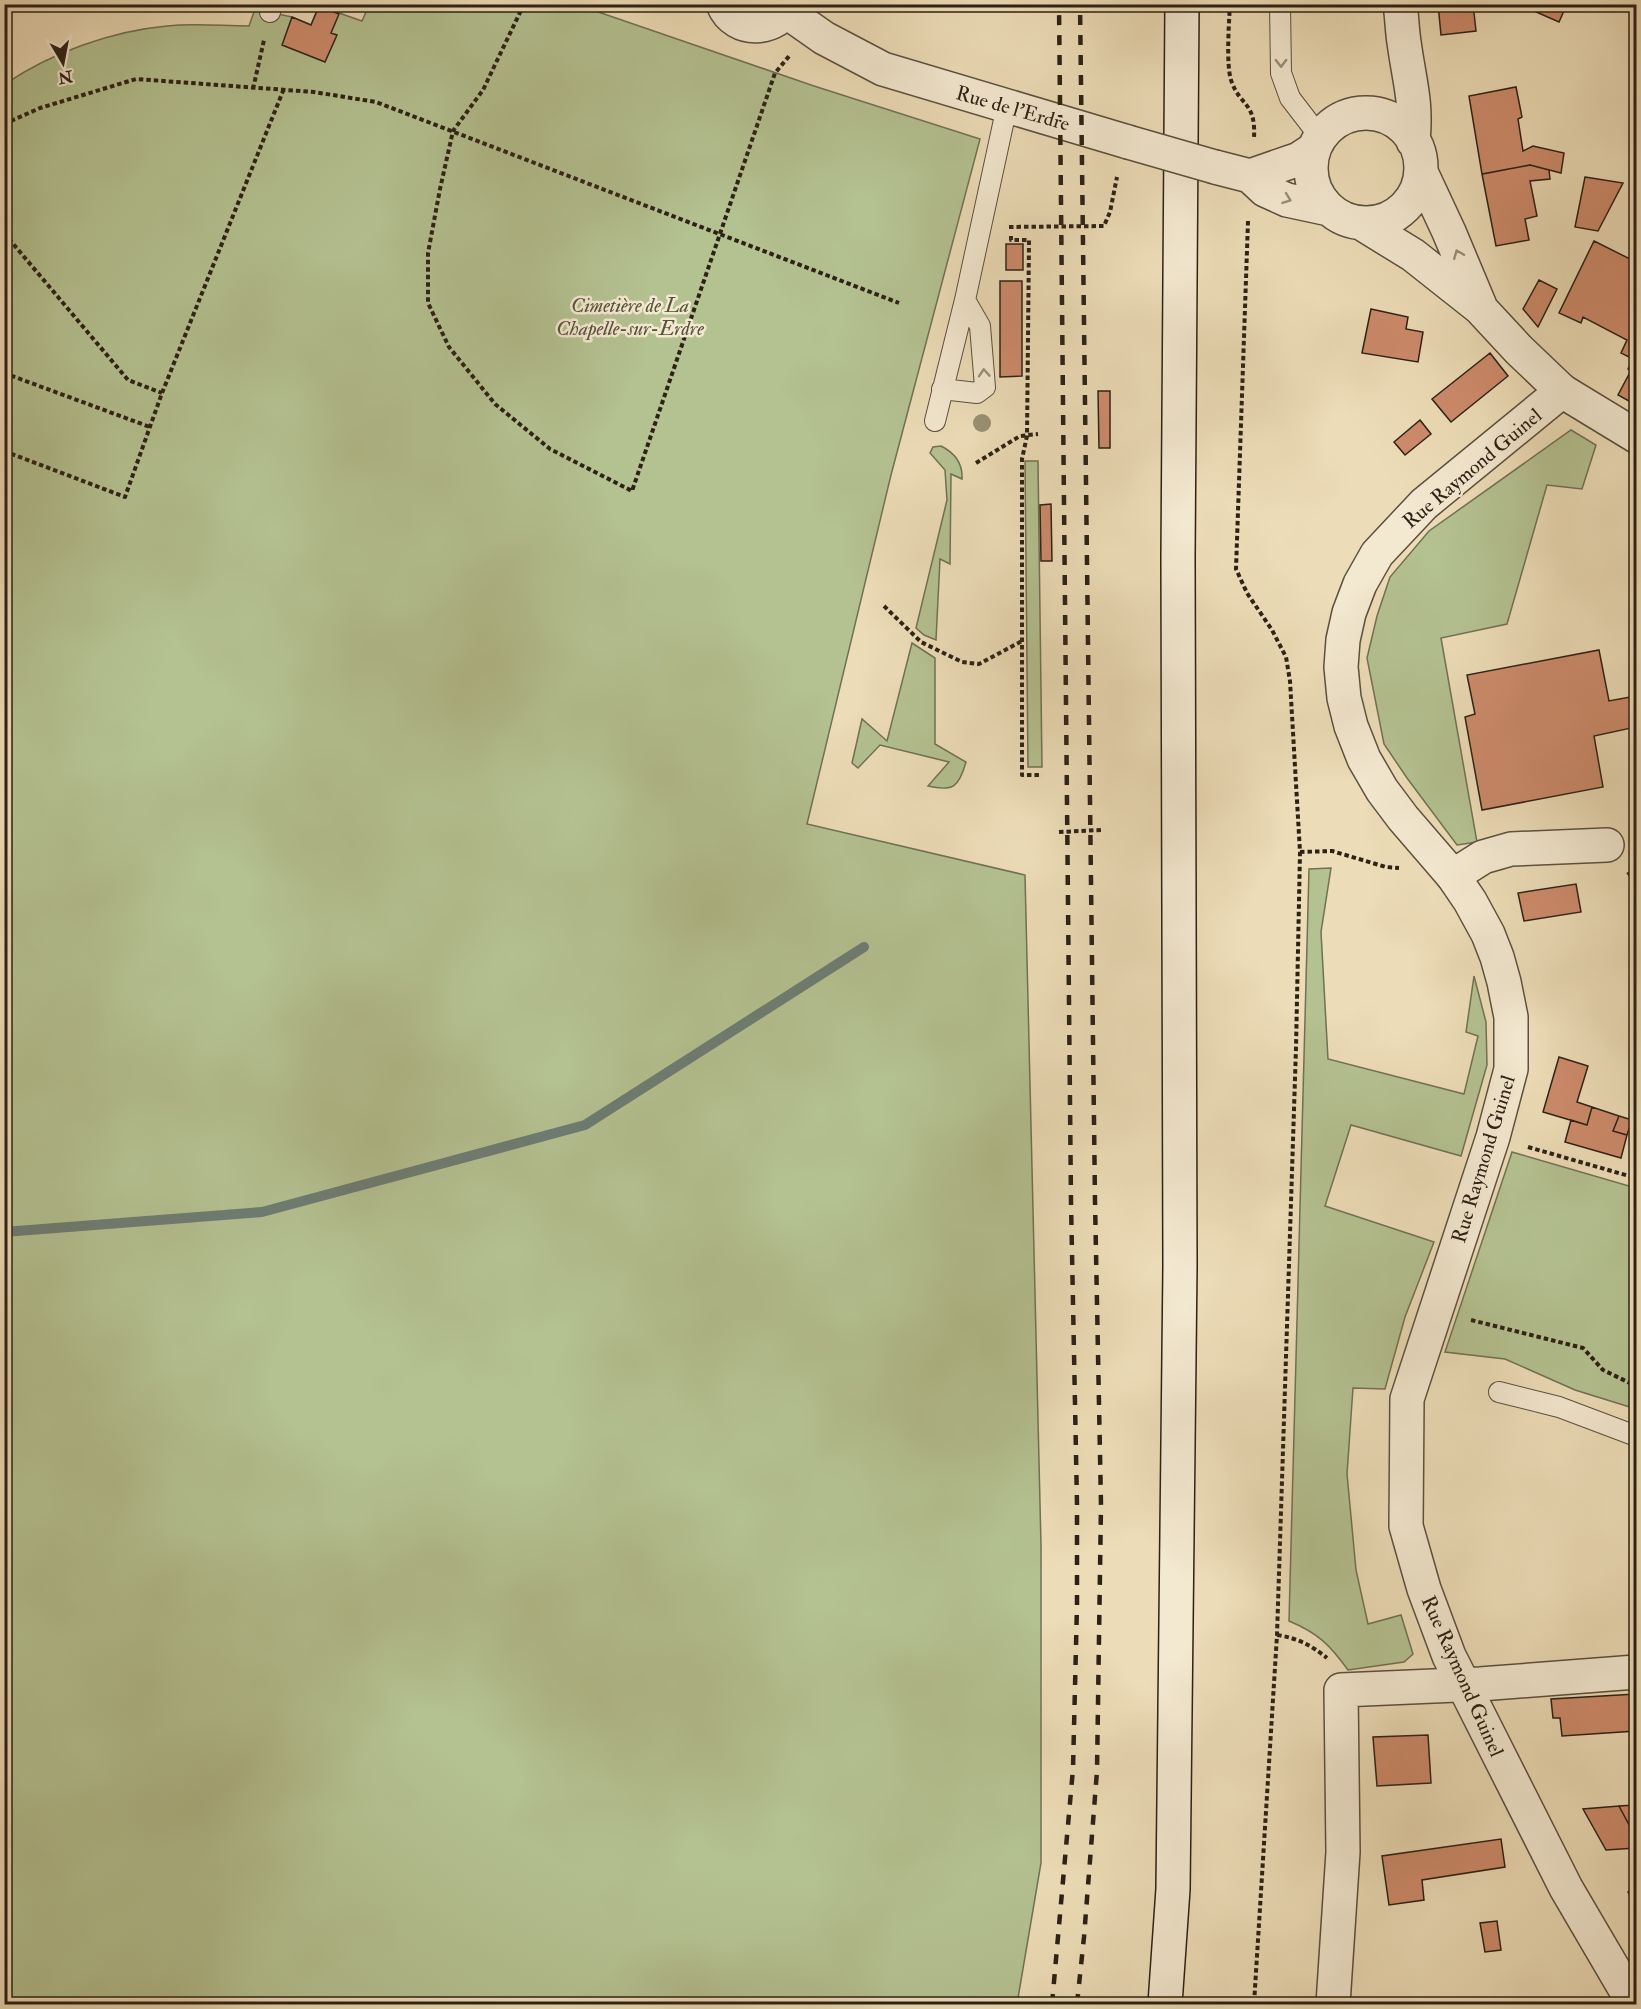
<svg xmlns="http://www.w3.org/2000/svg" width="1641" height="2009" font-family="'IM FELL Double Pica',serif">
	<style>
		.green { fill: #b4c191; stroke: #707153; stroke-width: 1.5 }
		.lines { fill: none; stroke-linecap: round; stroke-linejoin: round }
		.stream { stroke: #6d7d74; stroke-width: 10 }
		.building { fill: #cd8b6c; stroke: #2c2115; stroke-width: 1.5 }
		.service-casing { stroke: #5c503e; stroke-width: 22 }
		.minor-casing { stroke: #5c503e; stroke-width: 36 }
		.tertiary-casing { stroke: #5c503e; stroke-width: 36 }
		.secondary-casing { stroke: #2c2115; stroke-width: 36 }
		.path { stroke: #2c2115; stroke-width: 4; stroke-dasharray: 4.5 3; stroke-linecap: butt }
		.service { stroke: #f3e8d0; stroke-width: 20 }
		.minor { stroke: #f3e8d0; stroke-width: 33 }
		.tertiary { stroke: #f3e8d0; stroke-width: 33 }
		.secondary { stroke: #f3e8d0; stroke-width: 33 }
		.rail { stroke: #2c2115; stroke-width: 4.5; stroke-dasharray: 10 10; stroke-linecap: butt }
		.tertiary-bridge-casing { stroke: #5c503e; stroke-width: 36; stroke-linecap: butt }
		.tertiary-bridge { stroke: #f3e8d0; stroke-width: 33 }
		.tree { fill: #999072 }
		.oneway { stroke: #998e7c }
		.labels { text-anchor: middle; stroke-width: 5; stroke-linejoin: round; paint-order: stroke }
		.street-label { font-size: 20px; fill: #2c2115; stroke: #f3e8d0 }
		.park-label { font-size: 20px; font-style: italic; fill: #55513a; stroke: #f3e8d0 }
	</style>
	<rect width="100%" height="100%" fill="#ecdcb7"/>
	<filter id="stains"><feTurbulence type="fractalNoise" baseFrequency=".00333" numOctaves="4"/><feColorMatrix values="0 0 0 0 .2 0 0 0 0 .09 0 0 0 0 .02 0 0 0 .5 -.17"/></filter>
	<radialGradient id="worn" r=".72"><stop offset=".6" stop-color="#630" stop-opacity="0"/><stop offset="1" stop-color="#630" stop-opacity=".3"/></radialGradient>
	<path class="green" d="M369 5H578L814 86 980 139 891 475 807 824 1025 875 1041 1545V1863L1017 2004H5V84C51 53 111 31 167 26 194 23 222 26 249 26L255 9 292 17 311 25 319 6 362 21Z
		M1571 430 1596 445 1582 489 1547 485 1507 624 1441 638 1477 842 1457 845 1407 778 1384 744 1367 658 1377 616 1390 577 1429 531Z
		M941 446C955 453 963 463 962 479L951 474 950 564 940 559 936 640 924 635 916 628 947 500 945 470 930 453 933 447Z
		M1025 461H1038L1042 767H1028Z
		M912 643 935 658V744L966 762C959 787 953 792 928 786L949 762 880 745 858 768 852 763 862 719 887 741Z
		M1331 868 1321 932 1328 1059 1464 1094 1478 1036 1466 1032 1474 976 1486 1022 1487 1065 1461 1156 1351 1125 1325 1206 1434 1242 1405 1317 1385 1389 1353 1388 1347 1474 1356 1570 1368 1624 1401 1615 1413 1654 1404 1662 1348 1670C1330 1645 1318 1633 1289 1621L1309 869Z
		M1512 1152 1636 1188V1409L1575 1390 1505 1359 1445 1352Z"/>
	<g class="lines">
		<path class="stream" d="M4 1232 262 1212 585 1125 864 947"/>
	</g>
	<path class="building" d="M1438 4H1473L1476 31 1441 35Z
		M1518 4H1567L1559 22Z
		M319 6 339 14 331 33 337 35 325 62 282 45 292 17 311 25Z
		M1516 87 1522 117 1518 119 1523 151 1533 146 1564 153 1561 173 1530 165 1482 174 1469 96Z
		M1530 165 1549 170 1550 179 1530 181 1537 216 1525 219 1529 240 1496 246 1482 174Z
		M1585 177 1623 183 1598 231 1575 227Z
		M1594 241 1636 262V361L1631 371 1628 369 1633 359 1621 353 1627 340 1583 317 1581 323 1559 313Z
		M1006 244H1023V270H1006Z
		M1539 280 1557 289 1538 327 1523 309Z
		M1000 281H1022V376L1000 377Z
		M1371 309 1408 317 1406 329 1423 332 1418 362 1362 353Z
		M1490 353 1508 376 1451 422 1432 399Z
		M1636 361V405L1618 395Z
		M1098 391H1110V448H1099Z
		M1420 420 1431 434 1405 455 1394 442Z
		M1051 504 1052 561H1041L1040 505Z
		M1599 650 1609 701 1636 696V727L1594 736 1603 787 1482 810 1465 717 1475 714 1467 675Z
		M1576 884 1581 912 1524 921 1518 893Z
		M1559 1057 1588 1066 1577 1102 1592 1107 1587 1125 1543 1112Z
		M1592 1107 1619 1116 1613 1131 1627 1135 1621 1158 1565 1142 1571 1120 1587 1125Z
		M1619 1116 1632 1120 1627 1135 1613 1131Z
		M1636 1694V1731L1562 1736 1560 1718H1553L1551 1699Z
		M1428 1735 1431 1783 1377 1786 1373 1737Z
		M1636 1805V1838L1619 1806Z
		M1619 1806 1636 1838V1848L1606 1850 1583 1809Z
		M1501 1839 1505 1867 1422 1880 1424 1900 1389 1905 1382 1856Z
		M1636 1887V1907L1628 1892Z
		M1497 1921 1501 1950 1485 1952 1480 1923Z"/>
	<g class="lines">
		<defs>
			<path id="service" d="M1280 4 1281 73 1290 98 1320 137
				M270 12 272 4
				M942 389 977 393 985 387 980 326 965 300
				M935 421 965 300 1007 106
				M1499 1392 1559 1407 1636 1436"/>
			<path id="minor" d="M1562 391 1636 436
				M1453 876 1483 857 1511 849 1607 845
				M1333 2004 1343 1852 1341 1690 1480 1684 1636 1672"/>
			<path id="tertiary" d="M723 4C736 35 777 31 791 4
				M1400 4C1402 17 1402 30 1404 42 1409 80 1417 101 1413 141
				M787 12 824 38 883 69 1128 142
				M1311 168a55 55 0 1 1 110 0a55 55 0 1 1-110 0Z
				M1215 167 1250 176 1265 190 1287 200 1329 209
				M1421 172 1449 232 1480 306
				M1250 176 1299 159 1314 149
				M1361 223 1413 255 1480 308 1519 350 1562 391 1424 504 1377 554 1360 584 1349 613 1343 640 1341 667 1344 698 1351 726 1364 759 1382 790 1403 818 1453 876 1470 901 1488 934 1497 957 1504 982 1511 1017V1069L1493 1137 1407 1399 1406 1526 1424 1589 1449 1656 1566 1888 1634 2004"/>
			<path id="secondary" d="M1165 2004 1173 1889 1180 1266 1178 558 1182 4"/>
		</defs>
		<use href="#service" class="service-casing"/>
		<use href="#minor" class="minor-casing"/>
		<use href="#tertiary" class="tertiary-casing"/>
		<use href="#secondary" class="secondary-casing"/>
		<path class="path" d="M524 4 483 90 453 131 440 189 428 253V303L449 347 495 404 550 449 632 491 775 73 790 55
			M1230 4C1229 23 1226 64 1231 80 1240 107 1256 101 1254 138
			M253 89 264 40
			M4 124 40 108 136 79 314 92 376 102 899 303
			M1248 221 1236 569 1247 593 1272 630 1286 657 1290 681 1300 852 1296 1048 1277 1635 1254 2004
			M1009 227 1104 226 1110 212 1117 177
			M4 233 128 380 162 393
			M1011 236V240H1029L1027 436 1022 459V775H1042
			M4 373 150 427
			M4 451 125 497 162 393 283 91
			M976 463 1020 436 1038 434
			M884 606 921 642 962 662 979 664 1022 641
			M1059 832 1101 830
			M1300 852 1332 851 1386 867 1399 868
			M1628 872 1636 884
			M1528 1147 1636 1178
			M1471 1320 1583 1348 1603 1370 1636 1386
			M1277 1635C1297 1638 1311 1645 1327 1658"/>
		<use href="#service" class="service"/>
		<use href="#minor" class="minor"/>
		<use href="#tertiary" class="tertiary"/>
		<use href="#secondary" class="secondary"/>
		<path class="rail" d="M1052 2004 1073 1769 1077 1605V1504L1071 1202 1059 4
			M1077 2004 1084 1937 1097 1771 1101 1505 1095 1201 1080 4"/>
		<defs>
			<path id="tertiary-bridge" d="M1128 142 1215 167"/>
		</defs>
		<use href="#tertiary-bridge" class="tertiary-bridge-casing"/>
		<use href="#tertiary-bridge" class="tertiary-bridge"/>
	</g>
	<circle class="tree" cx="982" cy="423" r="9"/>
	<defs><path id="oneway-chevron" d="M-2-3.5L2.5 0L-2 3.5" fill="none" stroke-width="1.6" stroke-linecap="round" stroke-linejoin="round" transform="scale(1.5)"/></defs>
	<g class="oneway">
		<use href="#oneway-chevron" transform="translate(1281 63) rotate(89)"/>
		<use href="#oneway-chevron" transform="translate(1287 199) rotate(20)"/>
		<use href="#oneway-chevron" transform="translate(1458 254) rotate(-112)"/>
		<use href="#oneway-chevron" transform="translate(984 373) rotate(-94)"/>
	</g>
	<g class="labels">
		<g class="street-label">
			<text transform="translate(1013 108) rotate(16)" y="7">Rue de l'Erdre</text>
			<text transform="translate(1472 468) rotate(-40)" y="7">Rue Raymond Guinel</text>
			<text transform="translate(1483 1159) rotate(-73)" y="7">Rue Raymond Guinel</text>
			<text transform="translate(1463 1676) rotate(66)" y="7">Rue Raymond Guinel</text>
		</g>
		<g class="park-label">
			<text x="630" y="312">Cimetière de La<tspan x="630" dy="23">Chapelle-sur-Erdre</tspan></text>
		</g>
	</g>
	<rect width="1641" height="2009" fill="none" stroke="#ecdcb7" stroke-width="24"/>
	<rect x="6" y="6" width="1629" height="1997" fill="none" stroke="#2c2115" stroke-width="3"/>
	<rect x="12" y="12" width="1617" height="1985" fill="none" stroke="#2c2115" stroke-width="1.5"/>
	<g transform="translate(63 63) rotate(170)" stroke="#f3e8d0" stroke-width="4.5" paint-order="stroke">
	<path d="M0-4.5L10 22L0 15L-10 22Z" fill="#2c2115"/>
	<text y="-9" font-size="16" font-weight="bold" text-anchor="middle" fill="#2c2115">N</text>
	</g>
	<rect width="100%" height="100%" filter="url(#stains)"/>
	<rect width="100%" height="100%" fill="url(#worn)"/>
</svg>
